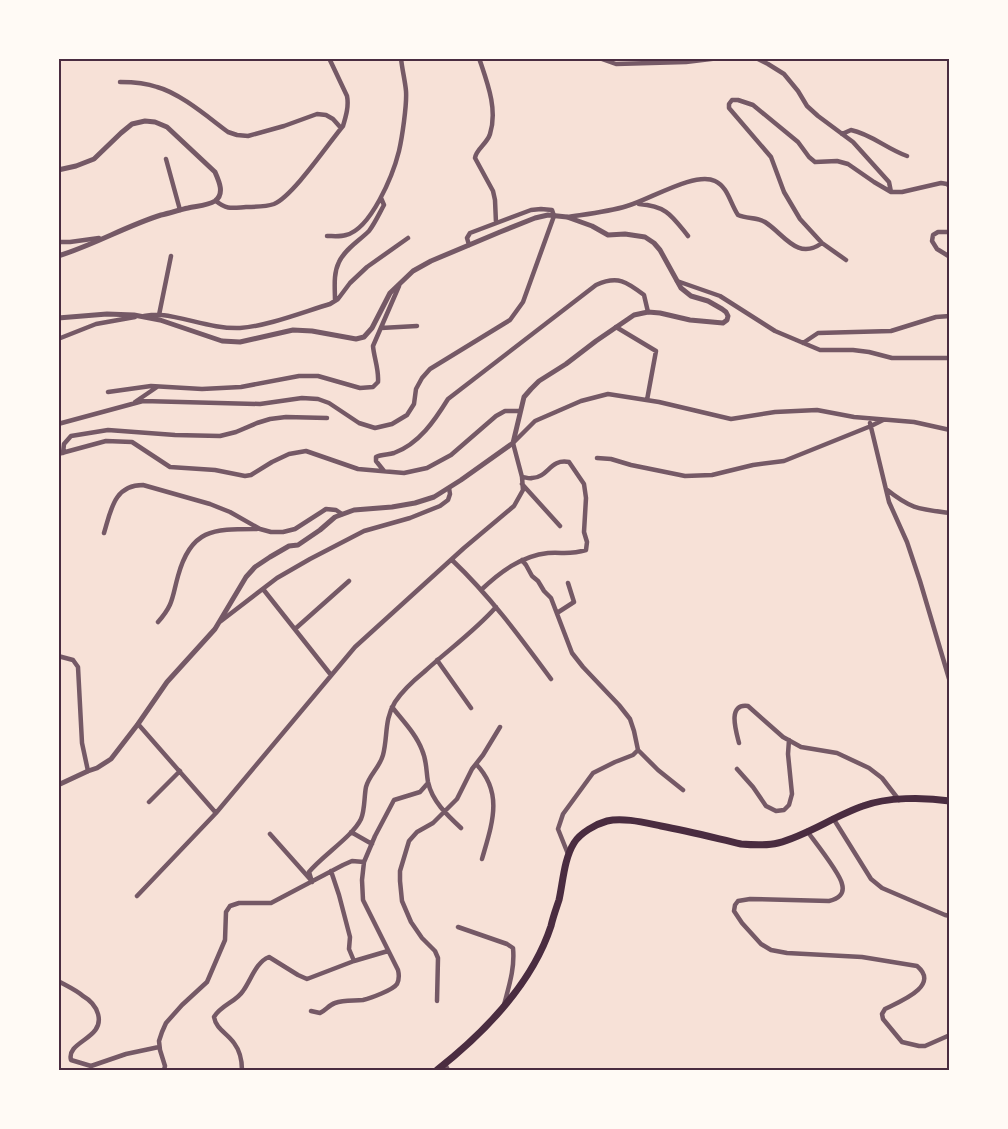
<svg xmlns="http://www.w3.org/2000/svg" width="1008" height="1129" font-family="Raleway,sans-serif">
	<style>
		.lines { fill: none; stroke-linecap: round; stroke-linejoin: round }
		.minor { stroke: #755966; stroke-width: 4.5 }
		.tertiary { stroke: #755966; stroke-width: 5 }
		.primary { stroke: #4a2c40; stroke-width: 7 }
		.neatline { fill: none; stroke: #4a2c40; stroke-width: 2 }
	</style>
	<rect width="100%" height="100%" fill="#f7e1d7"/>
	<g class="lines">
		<path class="minor" d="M479 58C487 82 498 109 490 134 487 144 476 149 475 158L493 191 495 200 496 223
			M599 58 616 64 686 62 719 58
			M756 58 768 64 784 74 798 91 807 106 818 116 853 142 889 182 891 192
			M120 82C132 82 146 83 157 87 180 93 209 118 228 132L237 135 248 136 284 126 317 114 326 115 333 119 341 128
			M842 134 851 130C871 134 887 149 907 156
			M166 159 180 210
			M216 201C227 210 232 208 246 207 255 207 266 207 274 204 293 196 328 144 343 126 346 116 349 106 347 96L329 58
			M639 204C667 206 672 216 688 236
			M567 217C587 214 608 212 627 206 649 200 695 171 715 181 728 187 730 203 738 215 747 219 757 217 765 222 784 234 797 261 822 243
			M950 232H938L933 235 932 241 937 249 950 257
			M327 236C333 236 340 237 346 235 371 229 393 175 399 151 402 138 407 105 406 91 405 80 402 69 401 58
			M58 242H70L99 238
			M846 260 822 243 800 219 784 192 771 157 729 108V104L732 100H738L753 105 798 142 809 157 815 162 837 161 848 164 874 182 891 192H902L941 183 947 184 950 187
			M677 281 720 296 775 331 820 350H853L869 352 892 358H950
			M335 301C335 288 333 274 339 262 345 249 359 241 369 231 375 223 379 214 384 205L381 198
			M159 315 171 256
			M144 316C150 315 156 314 162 315 188 318 213 329 240 328 268 326 303 312 330 304L338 299 350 283 367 267 408 238
			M616 327 656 351 647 400
			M381 328 417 326
			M58 339 96 324 135 317
			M803 343 818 333 891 331 936 317 950 316
			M108 392 151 386 202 389 241 387 299 376H318L360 388 373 387 378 382C379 369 374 358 373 346L399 286
			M135 402 157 387
			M870 423 889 502 907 542 920 581 950 682
			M58 424 143 401 260 404 302 398 318 399 329 403 359 423 375 428 392 424 407 415 414 404 416 389 422 378 430 369 510 320 523 302 554 216 552 210 541 209 531 210 470 233 467 238 469 245
			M63 453 64 444 71 436 108 430 175 435 220 436 236 432 257 423 270 419 286 417 327 418
			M58 454 106 441 132 442 170 467 215 470 245 476 251 475 272 462 289 454 306 451 358 469 404 473 427 468 451 455 496 416 505 411H519
			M597 458 611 459 631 465 685 476 712 475 753 465 784 461 871 426 883 420
			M384 471 376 461V457C382 454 388 455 394 453 419 444 435 420 448 399L596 285C618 275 627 282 644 295L648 312
			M522 484 560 526
			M886 489C911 509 918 509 950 513
			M104 533C111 510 114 485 143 485L210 504 230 512 260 529 271 532H283L295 529 326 509 336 510 342 514
			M452 560C490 596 520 637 551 679
			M522 560 526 565 532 576 538 581 544 591 551 598 572 653 583 667 619 705 630 719 634 731 638 750 658 770 683 790
			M263 589 331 675
			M481 590C500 572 521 556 548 553 563 552 570 555 586 550L587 542 584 532 586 498 584 484 569 462C550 458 548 478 532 478 529 479 525 477 522 477
			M557 613 574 602 568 583
			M221 621 277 578 310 559 364 531 410 518 440 506 448 500 450 494 449 488
			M158 622C174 604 172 597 178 576 191 528 214 529 257 529
			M295 629 349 581
			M58 656 73 660 78 667 82 743 88 771
			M437 660 471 708
			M392 707C403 721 416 734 422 750 427 761 426 771 428 782 432 801 447 815 461 828
			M138 724 216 813
			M739 743C736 731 727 703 748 706L783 737 801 747 837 753 869 768 882 778 899 800
			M476 764C504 793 492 824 482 859
			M737 769 753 787 766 806 776 811 784 810 789 805 792 794 788 754 789 740
			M149 802 180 771
			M833 818 871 879 882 888 945 915 950 916
			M807 831C815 842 840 873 842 884 845 894 838 899 829 901L750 899 738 901 735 905 734 911 742 923 761 944 771 950 787 953 862 957 917 966C941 986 899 1002 885 1009L882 1014 883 1019 902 1042 919 1046H925L950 1035
			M351 832 372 844
			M270 834 310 879
			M568 854 558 829 563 814 593 773 615 762 633 755 638 750
			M331 871 339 895 350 937 349 949 354 961
			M312 882 309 872C322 856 353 836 361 819 365 810 364 797 366 787 369 775 380 767 383 755 388 736 384 720 395 702 403 690 413 681 424 672 448 650 475 631 496 607
			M137 896 216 813 355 647 464 548 514 506 523 490 522 477 513 443 535 421 581 401 608 394 659 402 731 419 775 412 817 410 854 417 914 422 950 430
			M458 927 507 944 513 948C515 968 509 986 504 1005
			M58 981C67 986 76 990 83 996 90 1000 96 1007 98 1014 105 1039 66 1041 71 1060L91 1066 126 1054 159 1047
			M437 1001 438 958 435 951 422 938 411 922 402 901 400 881V871L409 841 417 832 433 823 457 799 472 769 483 755 500 727
			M311 1011 320 1013C326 1010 329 1005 335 1003 344 1000 354 1001 363 1000 371 998 393 990 397 984 399 980 399 974 398 970L363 900 362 880 364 862 375 836 394 800 420 792 428 783
			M445 1064 448 1070
			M164 1070 165 1066 160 1050 159 1041 162 1032 166 1023 182 1005 207 982 225 940 226 912 230 906 239 903H271L343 865 352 861 364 862
			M242 1070C242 1061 240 1051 234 1043 227 1033 216 1029 214 1017 221 1005 236 1002 243 991 251 980 256 962 269 957L298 975 307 979 354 961 388 951"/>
		<path class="tertiary" d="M58 170 76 166 94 159 121 133 132 124 145 121 155 122 167 127 215 172C219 181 225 194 215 201 207 206 196 206 188 208 179 210 170 213 161 215 126 226 94 245 58 256
			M58 318 107 314 134 315 160 320 222 341 240 342 293 330 312 331 356 339 364 337 372 328 390 293 413 271 431 261 500 232 535 218 548 215 567 217 592 226 608 235 625 234 645 237 654 243 660 250 681 288 691 296 708 301 722 309 726 312 728 316 727 320 723 323 690 320 660 313 648 312 634 315 596 341 566 364 539 381 531 389 524 397 513 443 461 480 434 497 415 503 392 507 354 510 335 517 320 530 298 545 289 546 270 557 255 567 246 577 215 629 167 682 138 724 111 759 97 768 88 771 58 785"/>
		<path class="primary" d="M437 1070C484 1033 532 984 551 926 553 917 556 909 559 900 563 882 564 859 574 843 580 833 596 824 607 821 623 817 646 823 661 826 688 831 715 838 741 844 753 845 766 846 778 843 808 835 834 816 863 806 887 797 924 797 950 801"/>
	</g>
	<rect width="1008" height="1129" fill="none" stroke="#fffaf5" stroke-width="120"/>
	<rect x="60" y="60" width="888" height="1009" class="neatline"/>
</svg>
